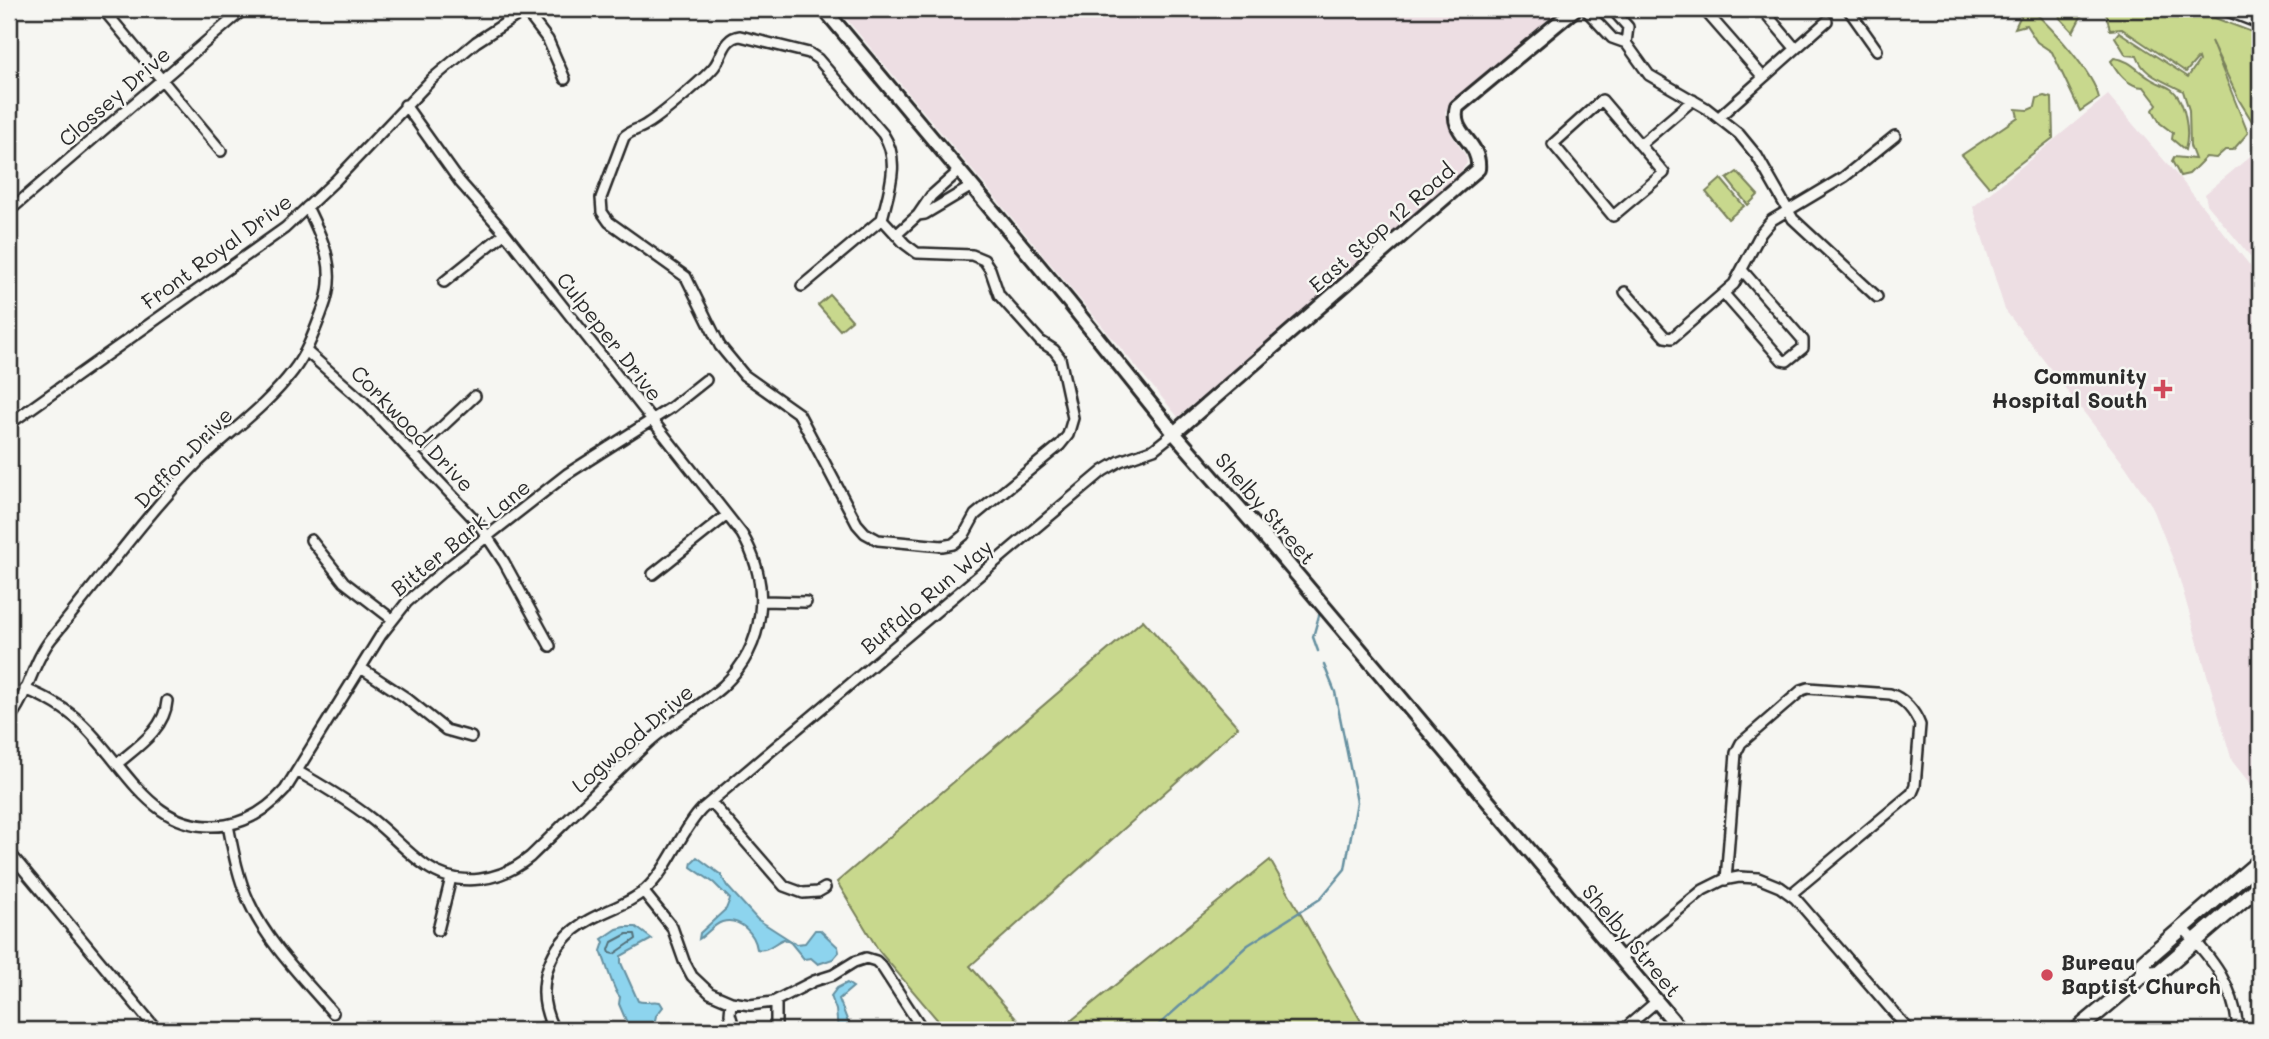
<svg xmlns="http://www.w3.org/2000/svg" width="2269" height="1039" font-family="Mali,sans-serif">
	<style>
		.built { fill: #eddee3 }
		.green { fill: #c8d88d; stroke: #7a825c; stroke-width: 2 }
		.water { fill: #8dd4ee; stroke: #6690a0; stroke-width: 2 }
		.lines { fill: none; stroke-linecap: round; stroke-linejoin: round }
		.shore { stroke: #526f79; stroke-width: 2 }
		.stream { stroke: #6690a0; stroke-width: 2.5 }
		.street-casing { stroke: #2b2b2b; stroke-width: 14 }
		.secondary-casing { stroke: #2b2b2b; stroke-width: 18 }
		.primary-casing { stroke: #2b2b2b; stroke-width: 19 }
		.street { stroke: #f6f6f2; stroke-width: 9 }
		.secondary { stroke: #f6f6f2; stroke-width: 12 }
		.primary { stroke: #f6f6f2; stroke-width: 14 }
		.poi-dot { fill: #d1495b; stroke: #f6f6f2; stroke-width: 2.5 }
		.labels { text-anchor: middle; stroke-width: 5; stroke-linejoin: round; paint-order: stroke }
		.street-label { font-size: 21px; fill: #2b2b2b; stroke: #f6f6f2 }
		.poi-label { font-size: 21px; font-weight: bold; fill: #2b2b2b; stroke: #f6f6f2; text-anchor: end }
	</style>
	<rect width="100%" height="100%" fill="#f6f6f2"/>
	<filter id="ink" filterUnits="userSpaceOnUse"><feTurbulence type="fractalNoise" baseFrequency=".0143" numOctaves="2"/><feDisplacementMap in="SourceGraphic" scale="14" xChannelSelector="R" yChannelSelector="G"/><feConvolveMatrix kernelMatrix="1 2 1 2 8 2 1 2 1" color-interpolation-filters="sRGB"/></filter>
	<g filter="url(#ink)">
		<path class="built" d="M838 9H1561L1452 100 1445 112 1453 137 1466 156 1467 163 1451 185 1178 417Z
			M2108 95 2182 181 2260 278V796L2232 761 2176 567 2152 506 2126 467 2005 310 1973 207Z
			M2260 148V268L2207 204 2205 194Z"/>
		<path class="green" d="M2016 9H2031C2052 28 2093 72 2099 98L2080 111 2052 52 2037 42 2026 25 2015 28 2021 15Z
			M2058 9H2085L2073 32 2060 18Z
			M2105 9H2191L2260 35V134L2239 100 2211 41 2248 133 2233 150H2225L2216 158 2206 157 2189 174 2180 176 2172 161 2174 157 2195 159 2190 146 2189 110 2183 91C2166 81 2144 77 2137 56L2126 55 2115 37 2119 32 2188 77 2199 61 2198 58 2186 72 2122 29 2110 30Z
			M2114 58C2131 60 2137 71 2151 79 2157 83 2165 85 2171 89 2186 100 2190 134 2185 150L2172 139 2173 133 2160 123 2153 110 2157 104 2144 87C2128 87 2118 73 2111 61Z
			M2044 96 2052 98 2053 138 1989 187 1962 155 2018 117 2016 109 2028 110 2035 107 2037 98Z
			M1737 172 1758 195 1748 205 1727 179Z
			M1721 179 1744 206 1728 219 1706 192Z
			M830 295 852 320 840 330 818 305Z
			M1143 620 1238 727 970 966 1026 1030H946L879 951 837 882Z
			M1270 860 1366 1030H1053L1062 1028Z"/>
		<path class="water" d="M697 857 721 875 727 886 757 919 796 944 805 943 815 930H820L838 947 839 952 833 959 818 964 811 958 804 959 791 943 784 939C774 942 768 952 757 949 755 934 740 917 722 922 713 925 707 934 699 939L700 933 726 909 730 899 714 883 691 867 692 862Z
			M625 927H636L652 939 621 956V963L638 1001C645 1004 652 1000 660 1002L663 1007 656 1016 654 1024 658 1030H630L619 1004 620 997C613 991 606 962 601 951L604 942 602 939 617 929Z
			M847 983 853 987 839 999 851 1030H838L836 1010 831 996 837 988Z"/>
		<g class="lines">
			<path class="shore" d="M627 934H635L636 939 614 954 610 953 609 950 612 942Z"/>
			<path class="stream" d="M1318 651 1313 637 1320 612
				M1153 1030 1248 945 1320 899 1345 869 1357 802 1335 692 1324 665"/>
			<defs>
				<path id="street" d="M103 9 221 151
					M1585 9 1612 38 1626 43 1649 75 1706 108 1739 134 1757 156 1793 219 1877 297
					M1612 9 1628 27 1626 43
					M1711 9 1707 13 1763 77
					M1762 9 1795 48
					M1848 9 1877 50
					M525 10 548 40 565 79
					M740 36 809 53 818 59 883 134C901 161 889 190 882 219L905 244 917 253 972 255 984 260 990 269 999 295 1040 341 1054 350 1060 358 1073 418 1068 435 1060 445 975 515 964 535 953 544 942 546 878 540 865 533 857 524 799 414 744 375 720 346 686 277 609 222 602 212 601 198 624 137C630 130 639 130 647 124 662 115 703 80 714 67 723 56 723 38 740 36Z
					M1602 100 1664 173 1613 216 1553 144Z
					M1719 117 1827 21
					M1640 145 1693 100
					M959 171 931 196 918 215 925 214 972 186
					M9 211 244 9
					M896 235 918 215
					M444 282 505 233
					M802 286 882 219
					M1625 292 1665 337 1672 338 1734 284 1761 233 1772 220 1844 177 1895 136
					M1724 294 1782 360 1787 361 1803 348V340L1742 270
					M306 351 364 402 478 523 504 562 550 646
					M9 424 285 228 336 180 432 79 476 42 527 9
					M413 454 475 396
					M311 540 344 582 392 619
					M653 574 727 515
					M762 601 806 602
					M361 668 405 697 446 730 471 737
					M25 689C45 697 64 707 80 722 126 764 151 836 226 825 250 821 269 808 285 790L381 635 407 602 443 571 567 474 672 407 706 380
					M9 719C28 696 32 663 51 639 99 581 144 517 197 463 229 432 266 407 293 371 307 353 315 330 323 309 338 271 324 241 307 207
					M117 764C137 747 165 729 167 701
					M297 771C321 785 346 799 369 817 389 832 406 852 426 866 459 889 501 881 530 857 570 818 609 779 650 741 673 721 701 706 723 686 766 645 772 585 742 534L505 233 460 182 405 105
					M711 802 784 886 803 893 818 892 825 888
					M228 825C233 851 238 878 249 902 268 944 304 979 333 1013
					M9 852 157 1030
					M1726 880 1736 753 1741 743 1802 690 1808 688 1890 694C1904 698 1915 712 1920 725L1915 786 1912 793 1791 894
					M643 891 672 927 684 961 692 976 710 993 731 1002 750 1005 773 1002 814 981 833 975 854 962 866 958 876 961 882 967 923 1030
					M2183 928C2212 958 2235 987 2238 1030
					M438 930 451 878
					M1620 958 1703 890 1723 880 1739 877 1758 878 1780 887 1795 898 1909 1030
					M776 1001V1030
					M731 1002 730 1014 735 1030
					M538 1030 551 1024
					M554 1030C532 989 548 942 589 920 607 910 631 903 646 889 670 867 680 832 702 809L1103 471 1120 461 1154 449 1174 433
					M1623 1030 1657 1001"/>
				<path id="secondary" d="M824 9 1068 301 1174 433 1271 544 1681 1030
					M1174 433 1478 169C1481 141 1449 135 1457 107L1575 9"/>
				<path id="primary" d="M2229 9 2260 21
					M2144 974V961L2260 861
					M2077 1030 2144 974 2158 973 2260 885"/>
			</defs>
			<use href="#street" class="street-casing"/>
			<use href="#secondary" class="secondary-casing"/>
			<use href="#primary" class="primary-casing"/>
			<use href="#street" class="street"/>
			<use href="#secondary" class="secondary"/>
			<use href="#primary" class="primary"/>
		</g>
	</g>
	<g class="poi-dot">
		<path d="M2159.5 378.5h7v7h7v7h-7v7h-7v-7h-7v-7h7z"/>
		<circle cx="2047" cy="975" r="7"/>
	</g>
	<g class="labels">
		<g class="street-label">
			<text transform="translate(115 97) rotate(-41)" y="7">Clossey Drive</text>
			<text transform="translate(1382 228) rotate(-41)" y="7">East Stop 12 Road</text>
			<text transform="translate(217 252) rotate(-36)" y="7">Front Royal Drive</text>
			<text transform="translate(609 337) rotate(52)" y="7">Culpeper Drive</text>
			<text transform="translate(412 429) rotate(46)" y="7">Corkwood Drive</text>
			<text transform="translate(184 458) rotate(-46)" y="7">Daffon Drive</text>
			<text transform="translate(1265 509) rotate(49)" y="7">Shelby Street</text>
			<text transform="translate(461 538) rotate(-39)" y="7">Bitter Bark Lane</text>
			<text transform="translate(927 597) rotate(-40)" y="7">Buffalo Run Way</text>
			<text transform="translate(633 739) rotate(-41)" y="7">Logwood Drive</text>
			<text transform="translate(1631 941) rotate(50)" y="7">Shelby Street</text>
		</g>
		<g class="poi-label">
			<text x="2147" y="384">Community<tspan x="2147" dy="24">Hospital South</tspan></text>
			<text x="2061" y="970" text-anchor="start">Bureau<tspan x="2061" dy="24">Baptist Church</tspan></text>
		</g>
	</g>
	<rect width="2269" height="1039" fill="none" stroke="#f6f6f2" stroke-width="35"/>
	<rect x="18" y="18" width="2234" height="1004" fill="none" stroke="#2b2b2b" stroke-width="2.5" filter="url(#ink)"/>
</svg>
